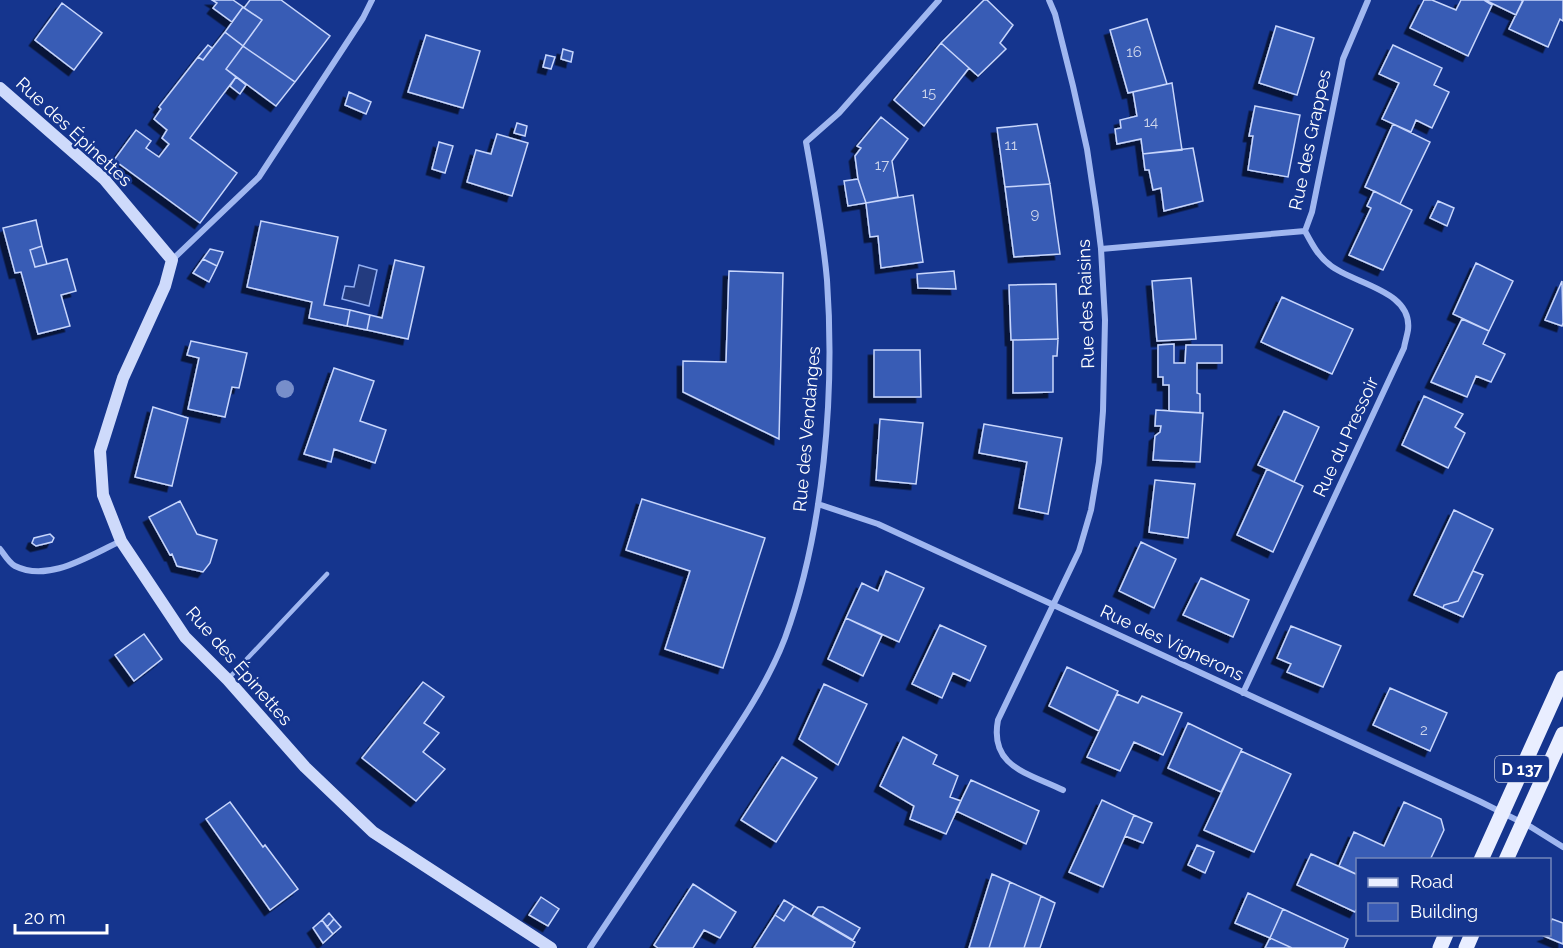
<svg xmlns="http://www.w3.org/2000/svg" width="1563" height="948" font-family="Raleway,sans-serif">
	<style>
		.water { fill: #233b7f; stroke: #92aff3; stroke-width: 1.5 }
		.building { fill: #395bb5; stroke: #c7d6fc; stroke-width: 1.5; filter: url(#shadow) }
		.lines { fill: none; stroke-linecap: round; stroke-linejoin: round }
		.lane { stroke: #a0b7f0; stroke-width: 4.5 }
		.street { stroke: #a0b7f0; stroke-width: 6 }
		.secondary { stroke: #cedafb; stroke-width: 12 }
		.primary { stroke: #e9eeff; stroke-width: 15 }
		.tree { fill: #778eca }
		.labels { text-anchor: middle; stroke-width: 5; stroke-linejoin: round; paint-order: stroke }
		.number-label { font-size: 15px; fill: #ced6ec }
		.shield { fill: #15358e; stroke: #b9c2dd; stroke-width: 1.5 }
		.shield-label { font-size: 16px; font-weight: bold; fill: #fff }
		.street-label { font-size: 18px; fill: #fff; stroke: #15358e }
	</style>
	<defs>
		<filter id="shadow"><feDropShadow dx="-5.5" dy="5.5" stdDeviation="0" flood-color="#0009"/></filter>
	</defs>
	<rect width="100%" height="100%" fill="#15358e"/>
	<path class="water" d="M359 265 377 270 369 306 342 299 345 286 354 287Z"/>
	<path class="building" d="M212 0H233L243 7 232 22 213 8 217 3Z
		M250 0H281L330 36 295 82 243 46 262 20 244 8Z
		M984 0H987L1013 25 1000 43 1006 49 978 76 941 43Z
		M1424 0H1432L1456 10 1461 0H1484L1492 5 1468 56 1410 28Z
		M1485 0H1521L1523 1 1516 15Z
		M1563 0V21L1560 19 1548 47 1509 29 1523 0Z
		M62 3 102 33 74 70 35 40Z
		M243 7 262 20 243 46 225 32Z
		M1147 19 1167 84 1128 93 1110 30Z
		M1276 26 1314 38 1297 95 1259 83Z
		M225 32 243 46 226 69 236 77 190 138 237 173 200 223 114 160 136 130 151 141 146 148 159 157 169 144 162 138 167 130 154 119 161 109 159 107 198 57 203 60Z
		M426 35 480 51 463 108 408 92Z
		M941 43 969 68 924 126 894 100Z
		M208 45 212 48 203 60 198 57Z
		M1393 45 1442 68 1434 85 1449 92 1432 128 1416 120 1411 132 1382 119 1399 83 1379 74Z
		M243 46 295 82 276 106 226 69Z
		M563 49 573 52 571 62 561 59Z
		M546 55 555 57 551 69 543 67Z
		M236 77 246 85 240 94 230 86Z
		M1172 83 1182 150 1143 154 1141 139 1117 144 1115 129 1121 128 1120 120 1137 116 1133 92Z
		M349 92 371 102 366 114 345 105Z
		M1255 106 1300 115 1288 177 1248 170 1253 136H1249Z
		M881 117 908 139 892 161 898 197 866 203 858 179 855 156 861 148 857 146Z
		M517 123 527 126 525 136 514 133Z
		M1037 124 1050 184 1005 187 997 128Z
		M1393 124 1430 142 1400 204 1365 187Z
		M497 134 528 143 512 196 467 182 476 150 491 154Z
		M439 142 453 146 445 173 432 169Z
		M1193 148 1203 201 1164 211 1161 188 1153 190 1149 170H1145L1143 154Z
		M858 179 866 203 848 206 844 181Z
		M1050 184 1060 254 1014 257 1005 187Z
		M1374 191 1412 210 1383 270 1349 255 1371 208 1367 206Z
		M913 195 923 262 881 268 878 236 870 237 866 203Z
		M1438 201 1454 208 1447 226 1430 218Z
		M36 220 42 246 30 250 35 267 67 259 76 291 61 295 70 326 38 334 21 272 15 273 3 228Z
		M261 221 338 237 324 305 350 310 347 326 309 318 312 302 247 287Z
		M42 246 47 264 35 267 30 250Z
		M210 249 223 252 217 266 203 259Z
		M203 259 217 266 209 282 193 273Z
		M395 260 424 267 408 339 367 330 370 315 382 318Z
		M1476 263 1513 281 1489 331 1453 314Z
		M729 271 783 273 779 439 683 392V361L726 362Z
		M954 271 956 289 918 288 917 274Z
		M1191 278 1196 339 1157 341 1152 281Z
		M1562 281 1563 323 1562 326 1545 320Z
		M1056 284 1058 339 1011 340 1009 285Z
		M1282 297 1353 329 1332 374 1261 342Z
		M350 310 370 315 367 330 347 326Z
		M1462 319 1489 331 1483 344 1505 354 1491 382 1476 376 1467 397 1431 382Z
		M1058 339 1057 356H1053V392L1013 393V340Z
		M191 341 247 353 239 388 232 387 225 417 188 409 199 358 187 355Z
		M1174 344V363H1185L1186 345H1222V363H1197V393L1200 394V413L1169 411V385H1163V377H1158V345Z
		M874 350H920L921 397H874Z
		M334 368 374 381 360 421 386 430 375 463 334 449 331 462 304 454Z
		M1424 396 1463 414 1455 427 1465 433 1448 468 1402 445Z
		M153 407 188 418 172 486 135 477Z
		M1156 410 1203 413 1200 462 1153 460 1155 436 1160 432 1161 426H1155Z
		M1284 411 1319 427 1294 482 1258 465Z
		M880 419 923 423 916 484 876 480Z
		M984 424 1062 438 1048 514 1019 508 1027 462 979 453Z
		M1267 469 1303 486 1273 552 1237 535Z
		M1155 480 1195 484 1188 538 1149 532Z
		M642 499 765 538 723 668 665 649 690 571 626 550Z
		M180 501 197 534 217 540 210 563 203 572 177 566 172 554 170 555 149 517Z
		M1454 510 1493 529 1458 601 1444 605 1443 608 1414 595Z
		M50 534 54 538 52 542 36 546 32 543 34 538Z
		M1141 542 1176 559 1154 608 1119 591Z
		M886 571 924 588 899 642 846 618 862 583 878 591Z
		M1473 571 1483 575 1463 617 1443 608 1444 605 1458 601Z
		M1201 578 1249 600 1233 637 1183 615Z
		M846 618 882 635 863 676 828 659Z
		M940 625 986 646 970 681 953 673 942 698 912 684Z
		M1291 626 1341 646 1323 687 1287 672 1291 664 1277 658Z
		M144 634 162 659 134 681 115 655Z
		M1067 667 1118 691 1099 731 1049 706Z
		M423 682 444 697 424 723 439 733 423 752 445 769 416 801 362 758Z
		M824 684 867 704 838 765 799 739Z
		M1390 688 1447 713 1430 751 1373 725Z
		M1117 694 1138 703 1142 696 1182 713 1163 755 1134 742 1120 771 1087 757Z
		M1188 723 1242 749 1221 792 1168 768Z
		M903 737 937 755 933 764 958 776 950 797 961 801 946 834 910 819 914 806 880 786Z
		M1241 751 1291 774 1254 852 1204 830Z
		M782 757 817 778 776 842 741 820Z
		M971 780 1039 811 1026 844 956 811Z
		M1102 800 1134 815 1103 887 1069 872Z
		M230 802 263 847 265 845 298 889 270 910 206 819Z
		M1404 802 1441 819 1444 830 1430 860H1358V875L1339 866 1354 832 1384 846Z
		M1134 815 1152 823 1143 843 1125 836Z
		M1197 845 1214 852 1205 873 1188 865Z
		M1311 854 1358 875V907L1355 912 1297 885Z
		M992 874 1010 882 989 948H969Z
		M1010 882 1041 896 1024 948H989Z
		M693 884 736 912 720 938 704 930 693 948H658L654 945Z
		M1248 893 1283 909 1270 938 1235 923Z
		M1041 896 1055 903 1040 948H1024Z
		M541 897 559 909 548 926 529 915Z
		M784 900 794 906 784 921 775 915Z
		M794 906 855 942 852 948H754L775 915 784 921Z
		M818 907H823L860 928 853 940 812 916Z
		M1283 909 1348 939 1344 948H1292L1270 938Z
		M329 913 334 919 327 927 322 920Z
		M334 919 341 927 333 934 327 927Z
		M1552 919 1563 923V944L1544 936 1550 934V924Z
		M322 920 333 934 323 943 313 928Z
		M1270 938 1292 948H1265Z"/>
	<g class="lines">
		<path class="lane" d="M228 679 327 574"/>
		<path class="street" d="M1049 0 1055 14 1073 86 1087 149 1096 209 1101 249 1105 320 1103 411 1099 462 1091 510 1079 551 998 720C989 767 1028 773 1063 790
			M1101 249 1305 231 1312 212 1343 59 1368 0
			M172 260 259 177 363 18 372 0
			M818 504 878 524 1479 801 1531 827 1563 847
			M0 549C4 554 9 563 15 566 49 583 90 555 121 541
			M1243 693 1404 348C1405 342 1407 336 1408 330 1413 290 1353 284 1330 265 1318 256 1312 244 1305 231
			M590 948C627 892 665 835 703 779 733 734 766 688 785 638 824 531 835 394 827 280 823 234 814 187 806 142L839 113 939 0"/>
		<path class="secondary" d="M0 88 104 179 172 260 165 286 123 378 100 451 103 495 121 541 185 637 228 680 305 767 373 832 551 948"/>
		<path class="primary" d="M1481 860 1563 678
			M1506 860 1563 734
			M1440 948 1446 934
			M1466 948 1472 934"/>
	</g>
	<circle class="tree" cx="285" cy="389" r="9"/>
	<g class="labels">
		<g class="number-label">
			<text x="1134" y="57">16</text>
			<text x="929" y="98">15</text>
			<text x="1151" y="127">14</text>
			<text x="1011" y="150">11</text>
			<text x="882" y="170">17</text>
			<text x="1035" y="219">9</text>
			<text x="1424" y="735">2</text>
		</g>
		<rect class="shield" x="1495" y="756" width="54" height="26" rx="4.5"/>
		<g class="shield-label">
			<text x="1522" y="775">D 137</text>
		</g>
		<g class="street-label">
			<text transform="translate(74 132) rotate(43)" y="6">Rue des Épinettes</text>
			<text transform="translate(1310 140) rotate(-78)" y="6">Rue des Grappes</text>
			<text transform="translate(1086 304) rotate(-92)" y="6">Rue des Raisins</text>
			<text transform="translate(807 429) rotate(-85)" y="6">Rue des Vendanges</text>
			<text transform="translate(1346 437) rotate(-65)" y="6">Rue du Pressoir</text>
			<text transform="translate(1172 643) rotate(25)" y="6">Rue des Vignerons</text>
			<text transform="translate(239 666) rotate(49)" y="6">Rue des Épinettes</text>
		</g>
	</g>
	<rect x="1356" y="858" width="195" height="78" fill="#15358e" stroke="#7386bb" stroke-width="1.5"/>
	<rect x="1368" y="878" width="30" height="9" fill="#e9eeff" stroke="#7386bb" stroke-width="1.5"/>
	<text x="1410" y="888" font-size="18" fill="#ffffff">Road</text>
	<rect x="1368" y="903" width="30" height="18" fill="#395bb5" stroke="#7386bb" stroke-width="1.5"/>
	<text x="1410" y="918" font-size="18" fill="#ffffff">Building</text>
	<path d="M15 924v9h92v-9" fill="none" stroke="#ffffff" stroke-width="3"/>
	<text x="24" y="924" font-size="18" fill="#ffffff" stroke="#15358e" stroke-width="4.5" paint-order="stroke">20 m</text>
</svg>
